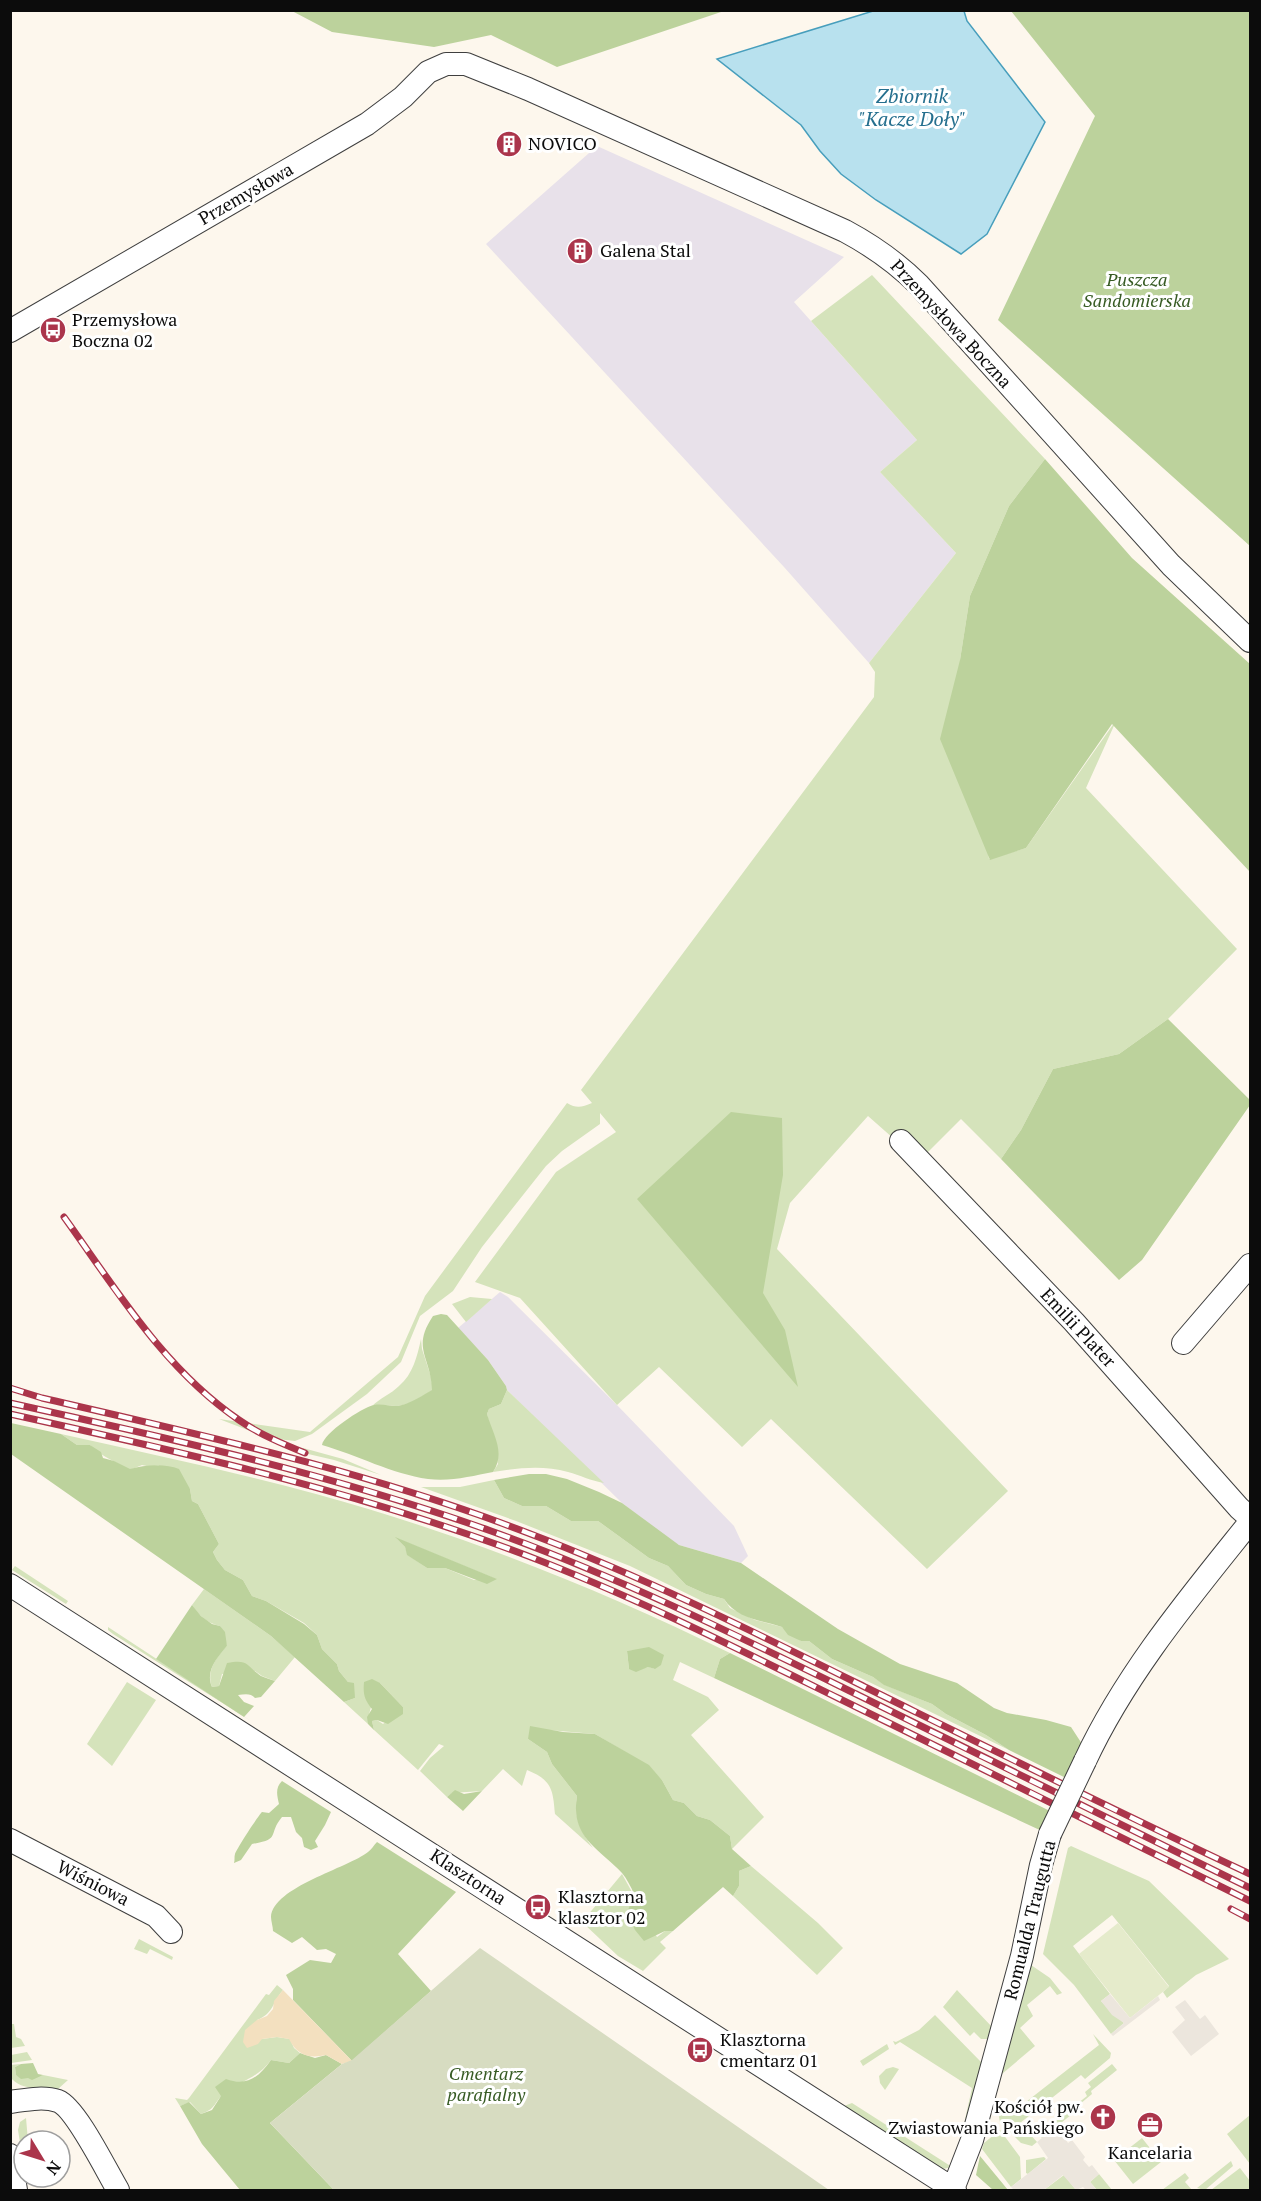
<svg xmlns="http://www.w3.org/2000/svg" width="1261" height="2201" font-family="'PT Serif',serif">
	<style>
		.industrial { fill: #e8e1ea }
		.green { fill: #d5e3bb; fill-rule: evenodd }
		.forest { fill: #bcd29c }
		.sand { fill: #f3e0bf }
		.cemetery { fill: #d7dcc1 }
		.pitch { fill: #e5ebcb }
		.plaza { fill: #ece6dd }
		.water { fill: #b8e1ee; stroke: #479ebc; stroke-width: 1.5 }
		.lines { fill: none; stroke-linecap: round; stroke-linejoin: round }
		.minor-casing { stroke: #3f3f3f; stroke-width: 24 }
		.minor { stroke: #fff; stroke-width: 22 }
		.rail-casing { stroke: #ab354b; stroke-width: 7 }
		.rail { stroke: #fff; stroke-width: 4.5; stroke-dasharray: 14; stroke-linecap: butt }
		.minor-bridge-casing { stroke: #3f3f3f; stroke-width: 24; stroke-linecap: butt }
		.minor-bridge { stroke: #fff; stroke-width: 22 }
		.labels { text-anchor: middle; stroke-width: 6; stroke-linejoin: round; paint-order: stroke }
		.poi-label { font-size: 18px; fill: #0c0c0c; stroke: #fff; text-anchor: start }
		.street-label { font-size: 18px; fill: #0c0c0c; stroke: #fff }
		.park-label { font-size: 18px; font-style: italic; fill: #375b24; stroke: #fff }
		.water-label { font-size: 20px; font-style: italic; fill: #256f8e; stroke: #fff }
	</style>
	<rect width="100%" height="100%" fill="#fdf7ed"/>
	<path class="industrial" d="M597 146 844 257 794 302 917 440 880 472 956 553 869 663 784 567 486 244Z
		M500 1292 508 1297 617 1405 734 1526 748 1556 741 1563 679 1545 672 1541 622 1503 507 1390 506 1386 488 1360 458 1328Z"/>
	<path class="green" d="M872 275 1045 459 1009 506 970 596 960 660 989 859 1026 848 1117 719 1086 788 1237 949 1168 1019 1119 1054 1053 1069 1021 1130 1001 1159 961 1119 919 1161 868 1116 790 1203 777 1249 1008 1491 927 1569 771 1419 742 1447 659 1367 617 1405 520 1298 475 1282 556 1172 616 1132 600 1113V1124L562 1151 546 1166 482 1247 453 1291 420 1316 401 1362 367 1394 312 1434 295 1441 268 1438 219 1419 310 1432 398 1357 425 1296 567 1103C577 1109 582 1107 592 1103L581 1090 874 697 875 672 869 663 956 553 880 472 917 440 811 321Z
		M470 1297 492 1299 466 1322 452 1304Z
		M421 1339 422 1349 431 1377 433 1390C422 1396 409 1406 396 1406 388 1406 381 1404 372 1406 380 1398 391 1394 399 1386 413 1374 417 1357 421 1339Z
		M507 1390 604 1483C591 1481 580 1475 568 1472 543 1465 518 1468 493 1472L498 1464 487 1414 489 1409 501 1404Z
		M61 1434C146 1453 232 1471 316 1494 459 1533 598 1588 730 1653L720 1659 714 1678 680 1662 673 1680 708 1697 719 1710 691 1735 764 1817 732 1849 730 1836 710 1820 697 1816 684 1803 673 1800 662 1780 649 1766 595 1734 548 1730 528 1739 547 1752 552 1764 577 1796C573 1818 581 1831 593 1848L555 1814C553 1790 552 1780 527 1770L522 1786 503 1769 482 1791 452 1793 447 1797 420 1771 430 1758 444 1746 439 1744 418 1770 374 1730 372 1721 377 1720 383 1724 403 1707 380 1683C376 1695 367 1714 368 1724L344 1702 355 1698 348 1682 339 1671 337 1664 322 1649 317 1635 304 1623 266 1601 252 1596 243 1580 225 1570 217 1560 213 1552 219 1544 198 1504 192 1501 190 1489 158 1465 151 1467 142 1465 130 1470C114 1461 104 1458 90 1445H77ZM396 1538 496 1579 474 1580 445 1568H427L408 1555 405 1547ZM637 1650 655 1669 649 1667 629 1669 627 1651Z
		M303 1448 343 1459 381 1475 334 1460 291 1450Z
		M494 1480 504 1498 522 1506H546L571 1521H598L649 1558 668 1566 686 1585 706 1594 724 1599 730 1608 755 1620 782 1627 801 1641H809L832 1659 873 1677 885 1685 932 1704 946 1714 986 1735 1009 1750 630 1566 516 1521 421 1487H460Z
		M15 1566 68 1601 66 1604 12 1570Z
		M204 1589 271 1636 295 1657 275 1681 262 1676 255 1671 222 1674 219 1686 212 1687C206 1671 216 1658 227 1646L220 1626C207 1623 200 1616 192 1605Z
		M108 1627 251 1721 113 1634 108 1630Z
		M127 1682 156 1700 112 1766 87 1744Z
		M1071 1846 1149 1881 1229 1959 1196 1975 1167 1998 1163 1992 1169 1986 1112 1915 1073 1946 1110 1994 1101 2001 1124 2023 1111 2034 1074 1985 1043 1954 1068 1848Z
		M751 1866 818 1923 843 1948 817 1975 733 1896 739 1886V1871Z
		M622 1874 657 1937 665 1931H673L660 1942 666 1948 643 1971 618 1956 582 1922Z
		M139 1939 173 1957 172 1960 150 1949 147 1954 134 1949Z
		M1031 1965 1050 1978 1062 1993 1057 1995 1050 1986 1027 2005 1033 2016 1020 2028 1035 2046 1002 2074Z
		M277 1985 283 1990C272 2003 274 2013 257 2020L262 2039 277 2037 290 2039 294 2048 300 2053 289 2063 271 2060C259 2077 241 2081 225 2093 213 2102 218 2108 201 2114L190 2102 180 2106 175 2098 187 2100 189 2098 266 1994 269 1995Z
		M957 1990 993 2028 989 2039H981L974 2032 970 2036 943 2007Z
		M935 2015 982 2063 964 2124 972 2088 900 2042 895 2045 893 2041 896 2042 919 2030Z
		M11 2024H14L16 2037 21 2039 25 2046 11 2048Z
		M1093 2034 1111 2053 1110 2058 1085 2079 1081 2075 1020 2123 1037 2142 1032 2146 1021 2143 1000 2122 999 2117 1004 2103 1012 2113 1099 2045Z
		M887 2044 889 2049 863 2066 860 2061Z
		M27 2052 32 2060 11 2063V2055Z
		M21 2064 15 2067 16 2075 28 2078 43 2075 68 2080 58 2089C40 2087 23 2092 10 2077V2065Z
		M1112 2064 1117 2070 1091 2091 1092 2094 1074 2109 1076 2111 1042 2138 1039 2134 1087 2096 1085 2092 1091 2087 1088 2083Z
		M893 2067 899 2069 885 2090 880 2083 879 2076 886 2069Z
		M852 2103 952 2167 943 2169 844 2106Z
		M1250 2115V2164L1227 2134Z
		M26 2118 28 2141H24V2168L18 2130 20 2122Z
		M1000 2130 1020 2157 1021 2179 1011 2187 982 2149 984 2143Z
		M1142 2138 1161 2162 1133 2184 1114 2160Z
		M1044 2157 1046 2159 1028 2174 1026 2173V2160Z
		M1231 2161 1233 2166 1205 2190 1197 2188Z
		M1240 2168 1250 2181V2190H1211Z
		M1185 2173 1189 2178 1185 2182 1192 2190H1162Z
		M1099 2174 1112 2190H1097L1090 2182Z
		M1064 2175 1076 2190H1044Z"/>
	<path class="forest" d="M292 11H724L557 67 491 35 434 47 332 32Z
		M1011 11H1250V546L998 320 1095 116Z
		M1045 459 1132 558 1250 664V872L1112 724 1026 848 990 860 940 739 960 660 970 596 1009 506Z
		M1168 1019 1250 1100V1105L1142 1260 1119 1280 1001 1159 1021 1130 1053 1069 1119 1054Z
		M731 1112 782 1118 783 1175 763 1293 785 1330 798 1387 637 1199Z
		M441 1314 447 1315 488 1360 506 1386 507 1390 501 1404 489 1409 487 1414C493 1435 506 1452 493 1472 472 1476 450 1482 428 1479 392 1474 357 1455 322 1445 324 1433 361 1408 374 1405 384 1403 393 1408 402 1405 413 1402 423 1395 432 1390 431 1356 411 1349 433 1316Z
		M11 1423 61 1434 77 1445H90L101 1452 103 1458 114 1461 130 1469C144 1465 165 1463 179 1469L190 1489 192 1501 198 1504 219 1544 213 1552 217 1560 225 1570 243 1580 252 1596 266 1601 304 1624 317 1635 322 1649 337 1664 339 1671 348 1682 354 1683 355 1698 344 1702 271 1636 11 1454Z
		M529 1474H546L567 1479 599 1492 622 1503 679 1545 741 1563 838 1629 900 1664 957 1683 994 1708 1007 1713 1046 1720 1071 1727 1084 1747 1068 1779 1009 1750 986 1735 946 1714 932 1704 884 1685 873 1677 832 1659 809 1641H801L788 1635 782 1627C761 1620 737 1619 724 1599L706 1594 686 1585 668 1566 649 1558 598 1521H571L546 1506H522L504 1498 494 1480Z
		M395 1537 497 1579 487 1584 445 1568H427L407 1555 405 1547Z
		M192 1605 201 1616 212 1624 220 1626 225 1632 227 1646C217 1658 205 1671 212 1687L219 1686 227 1663C249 1659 245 1665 261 1676 265 1678 270 1679 275 1681L261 1697 255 1698C251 1693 245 1694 238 1695L244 1702 254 1706 244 1717 156 1659Z
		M649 1647 664 1655 661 1665 655 1669 648 1667 636 1672 629 1669 627 1651Z
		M730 1653 1054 1813 1044 1832 714 1678 720 1659Z
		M372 1679 380 1683 403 1707V1714L388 1724 377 1720 372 1721 374 1730 368 1724 367 1717 372 1709C364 1699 363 1694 364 1682Z
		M530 1726 563 1732 595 1734 649 1765 662 1780 673 1800 684 1803 697 1816 710 1820 730 1836 732 1849 751 1866 739 1871V1886L733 1896 723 1887 673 1931H665L644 1941 635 1930 627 1913 634 1894C631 1887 627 1879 622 1873 598 1848 570 1837 577 1796L552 1764 547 1752 528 1739Z
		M282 1781 331 1812 325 1825 315 1841 318 1847 311 1850 304 1847 302 1838 296 1832 291 1817H282C267 1835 282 1839 252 1844L241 1860 234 1863C235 1860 234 1857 235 1854 237 1848 258 1816 262 1812L269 1813 279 1804C277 1795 275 1788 282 1781Z
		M455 1790 464 1794 482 1791 463 1811 447 1797Z
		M377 1842 456 1892 398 1954 431 1991 352 2061 293 2000V1989L286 1975 310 1960 331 1963 336 1954 326 1949 317 1950 302 1937 292 1943 273 1931C273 1927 271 1921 271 1917 273 1887 348 1868 368 1852 371 1850 374 1845 377 1842Z
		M300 2053 315 2058 326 2055 342 2064 270 2123 334 2190H240L202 2144 180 2106 189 2102 201 2114 212 2110 221 2096 215 2087 226 2079C247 2087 259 2077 271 2060L289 2063Z
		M33 2063 38 2074 43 2075 32 2080 28 2078 21 2079 16 2075 15 2067 21 2064Z
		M980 2156 1008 2190H993L976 2175Z"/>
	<path class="sand" d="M283 1990 352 2061 342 2064 326 2055C309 2059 297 2055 289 2039L277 2037 262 2039 258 2044 247 2048 243 2042 245 2030 257 2020 267 2016 273 2009 274 2001Z"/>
	<path class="cemetery" d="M480 1948 829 2190H334L270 2123 342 2064 352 2060Z"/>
	<path class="pitch" d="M1118 1923 1169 1987 1130 2018 1079 1954Z"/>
	<path class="plaza" d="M1110 1994 1130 2018 1158 1996 1160 2000 1113 2036 1111 2034 1124 2023 1112 2015 1101 2001Z
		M1185 2000 1200 2019 1205 2015 1219 2034 1191 2056 1172 2032 1185 2020 1175 2007Z
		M1059 2124 1065 2131 1062 2134 1068 2143 1072 2140 1085 2157 1083 2160 1089 2167 1092 2165 1099 2174 1090 2182 1097 2190H1086L1083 2187 1076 2190 1063 2175 1044 2190H1014L1011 2187 1048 2158 1037 2142Z"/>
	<path class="water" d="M873 11H964L967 21 1045 122 987 234 961 254 876 200 841 174 820 151 801 125 717 59Z"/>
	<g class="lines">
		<defs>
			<path id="minor" d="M10 331 367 124 403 97 428 72 446 64H466L528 89 845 231C873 246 896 262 919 285L1171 565 1250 641
				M901 1141 1074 1322 1239 1508 1250 1518
				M1183 1343 1250 1265
				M10 1585 955 2190
				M1085 1761C1126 1673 1190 1597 1250 1522
				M10 1840 156 1916 171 1932
				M10 2102C25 2100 43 2096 58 2101 76 2108 107 2172 118 2190
				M10 2155 16 2190
				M953 2189 972 2140 1022 1956 1041 1865 1050 1834"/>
		</defs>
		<use href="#minor" class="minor-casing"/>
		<use href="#minor" class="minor"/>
		<defs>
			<path id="rail" d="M64 1217C116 1289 164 1369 239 1420 259 1434 283 1444 305 1453
				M10 1388 42 1398C206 1436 370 1472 528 1533 644 1577 756 1633 867 1688 995 1751 1122 1814 1250 1874
				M10 1403C173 1439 334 1475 491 1531 617 1576 738 1636 858 1695 989 1760 1120 1824 1250 1888
				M10 1414C186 1453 360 1492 528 1556 635 1597 738 1649 840 1699 977 1766 1114 1834 1250 1901
				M1231 1909 1250 1919"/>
		</defs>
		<use href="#rail" class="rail-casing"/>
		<use href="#rail" class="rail"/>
		<defs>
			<path id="minor-bridge" d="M1050 1834 1085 1761"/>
		</defs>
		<use href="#minor-bridge" class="minor-bridge-casing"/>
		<use href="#minor-bridge" class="minor-bridge"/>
	</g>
	<defs>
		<symbol id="building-disc" viewBox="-11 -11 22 22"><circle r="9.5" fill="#ab354b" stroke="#fff"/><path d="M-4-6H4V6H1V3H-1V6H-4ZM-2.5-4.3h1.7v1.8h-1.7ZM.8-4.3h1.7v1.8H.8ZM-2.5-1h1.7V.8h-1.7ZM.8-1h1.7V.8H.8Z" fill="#fff"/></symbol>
		<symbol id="bus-disc" viewBox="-11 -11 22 22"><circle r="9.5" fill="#ab354b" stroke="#fff"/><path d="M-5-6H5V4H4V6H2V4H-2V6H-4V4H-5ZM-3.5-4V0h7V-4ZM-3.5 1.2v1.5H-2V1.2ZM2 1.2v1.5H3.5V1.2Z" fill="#fff"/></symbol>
		<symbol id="church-disc" viewBox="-11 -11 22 22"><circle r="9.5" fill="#ab354b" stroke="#fff"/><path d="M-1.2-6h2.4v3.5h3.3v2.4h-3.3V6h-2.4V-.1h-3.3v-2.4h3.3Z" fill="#fff"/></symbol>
		<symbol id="office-disc" viewBox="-11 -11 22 22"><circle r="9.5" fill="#ab354b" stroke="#fff"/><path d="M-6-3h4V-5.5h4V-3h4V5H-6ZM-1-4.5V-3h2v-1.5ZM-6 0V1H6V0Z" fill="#fff"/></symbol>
	</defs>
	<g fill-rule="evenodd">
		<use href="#building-disc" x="494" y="129" width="30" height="30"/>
		<use href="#building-disc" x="565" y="236" width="30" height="30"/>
		<use href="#bus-disc" x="38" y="315" width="30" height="30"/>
		<use href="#bus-disc" x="523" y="1892" width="30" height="30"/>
		<use href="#bus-disc" x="685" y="2035" width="30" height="30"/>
		<use href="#church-disc" x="1088" y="2102" width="30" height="30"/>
		<use href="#office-disc" x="1135" y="2110" width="30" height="30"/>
	</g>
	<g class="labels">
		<g class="poi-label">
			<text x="528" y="150">NOVICO</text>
			<text x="600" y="257">Galena Stal</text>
			<text x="72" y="326">Przemysłowa<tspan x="72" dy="21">Boczna 02</tspan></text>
			<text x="558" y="1903">Klasztorna<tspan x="558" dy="21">klasztor 02</tspan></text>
			<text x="720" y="2046">Klasztorna<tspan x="720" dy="21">cmentarz 01</tspan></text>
			<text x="1084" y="2113" text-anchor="end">Kościół pw.<tspan x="1084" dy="21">Zwiastowania Pańskiego</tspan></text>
			<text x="1150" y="2159" text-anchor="middle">Kancelaria</text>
		</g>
		<g class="street-label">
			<text transform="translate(246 194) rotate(-30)" y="6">Przemysłowa</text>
			<text transform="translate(951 324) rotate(47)" y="6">Przemysłowa Boczna</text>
			<text transform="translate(1078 1328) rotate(47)" y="6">Emilii Plater</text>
			<text transform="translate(468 1877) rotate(33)" y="6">Klasztorna</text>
			<text transform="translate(93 1883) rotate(27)" y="6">Wiśniowa</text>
			<text transform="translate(1030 1920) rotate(-76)" y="6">Romualda Traugutta</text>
		</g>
		<g class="park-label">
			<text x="1137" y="286">Puszcza<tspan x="1137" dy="21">Sandomierska</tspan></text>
			<text x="486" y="2080">Cmentarz<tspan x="486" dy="21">parafialny</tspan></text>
		</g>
		<g class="water-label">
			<text x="912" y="103">Zbiornik<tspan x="912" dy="23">"Kacze Doły"</tspan></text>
		</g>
	</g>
	<rect width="1261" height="2201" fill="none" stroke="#0c0c0c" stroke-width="24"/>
	<g transform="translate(42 2159) rotate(128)"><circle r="28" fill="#ffffff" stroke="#9e9e9e" stroke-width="1.5"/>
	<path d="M0-4.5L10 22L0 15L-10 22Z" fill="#ab354b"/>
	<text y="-9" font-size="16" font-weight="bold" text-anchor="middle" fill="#0c0c0c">N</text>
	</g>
</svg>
